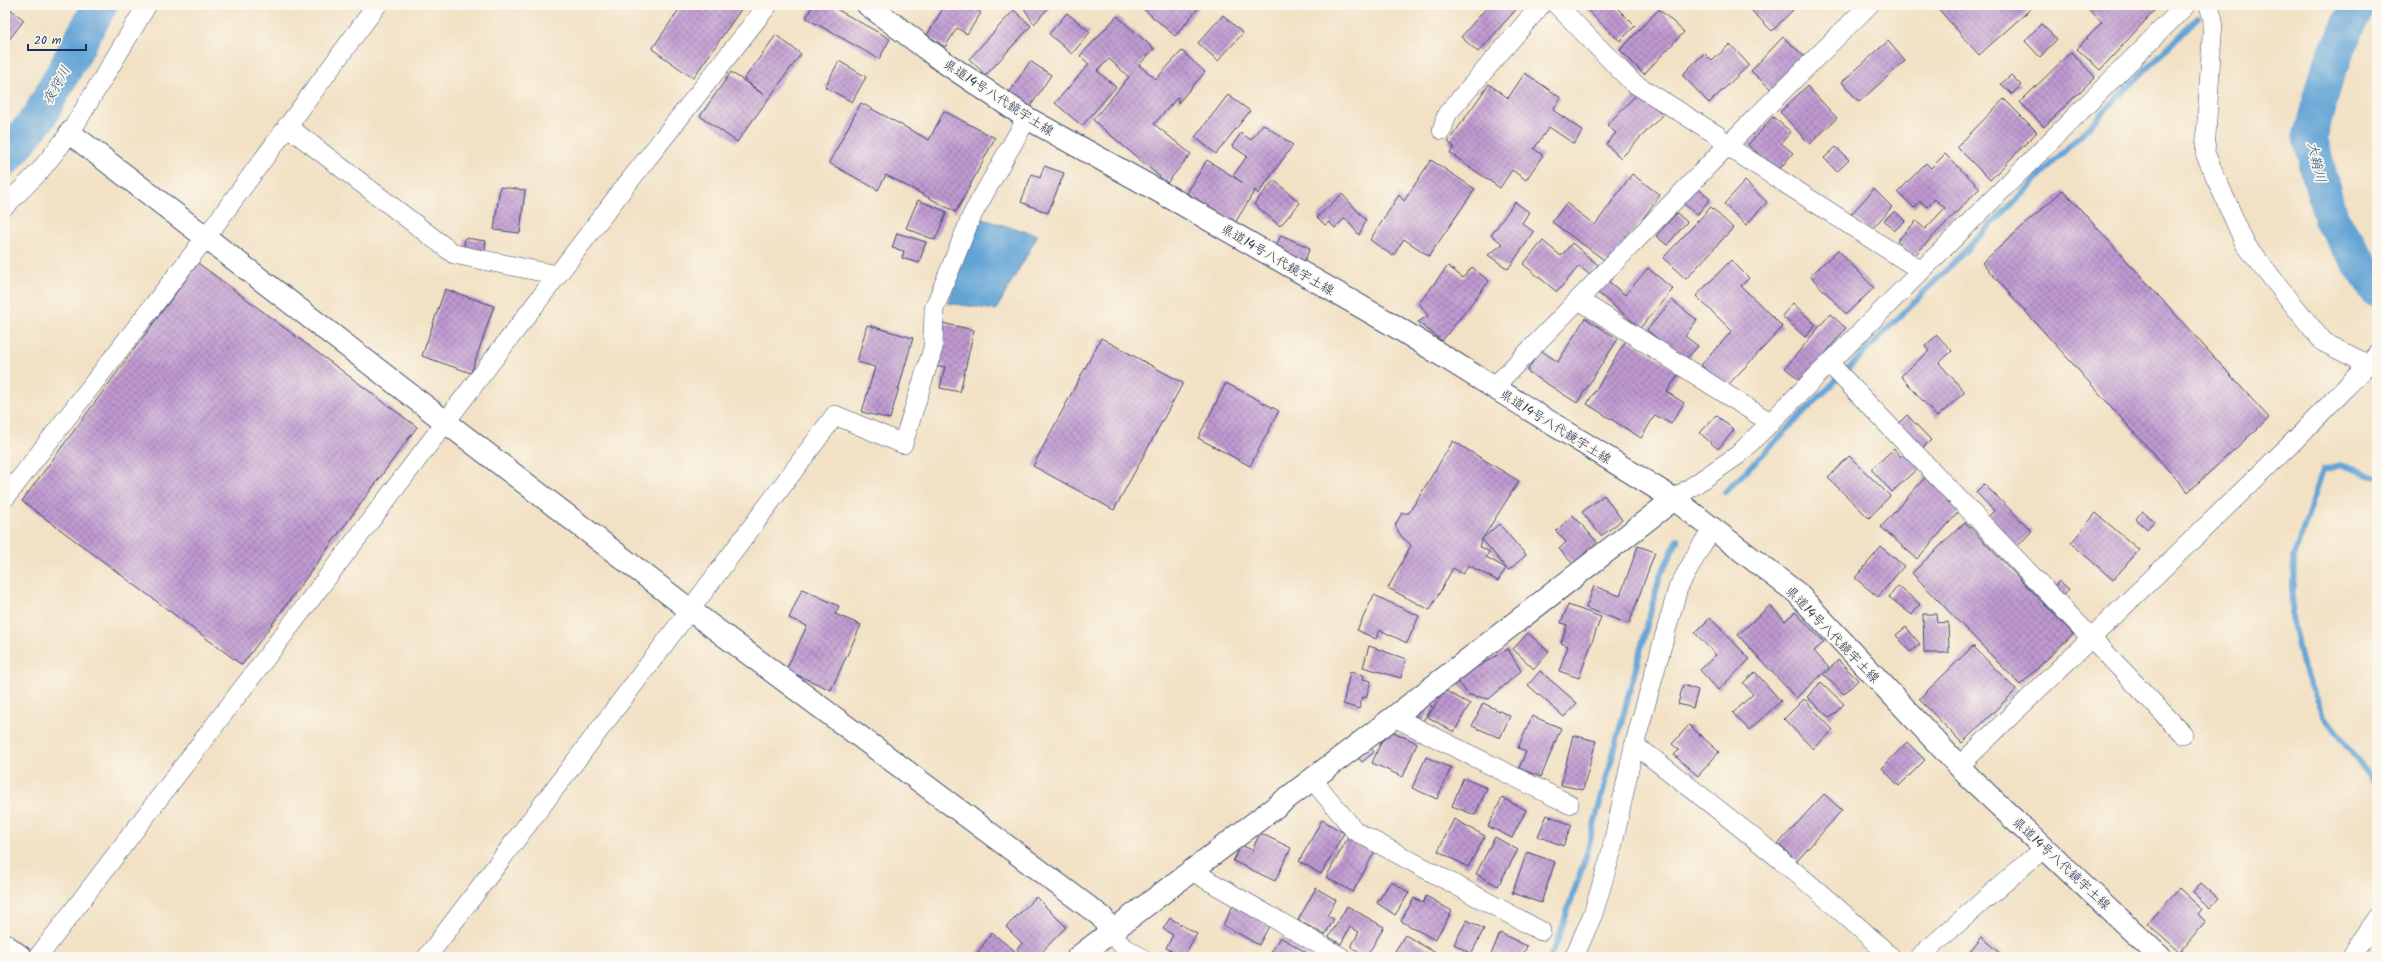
<svg xmlns="http://www.w3.org/2000/svg" width="2382" height="962" font-family="Kalam,'Klee One',sans-serif">
	<style>
		.water { fill: #63a4d6; stroke: #3f6a9a }
		.lines { fill: none; stroke-linecap: round; stroke-linejoin: round }
		.stream { stroke: #63a4d6; stroke-width: 6 }
		.river { stroke: #63a4d6; stroke-width: 35 }
		.building { fill: url(#building-cross-hatch); fill-rule: evenodd }
		.street-casing { stroke: #3b4a6d; stroke-width: 20 }
		.secondary-casing { stroke: #3b4a6d; stroke-width: 24 }
		.primary-casing { stroke: #3b4a6d; stroke-width: 24 }
		.street { stroke: #fff; stroke-width: 19 }
		.secondary { stroke: #fff; stroke-width: 22 }
		.primary { stroke: #fff; stroke-width: 22 }
		.labels { text-anchor: middle; stroke-width: 3.5; stroke-linejoin: round; paint-order: stroke }
		.street-label { font-size: 13px; fill: #1b2f5e; stroke: #fbf7ec }
		.water-label { font-size: 14px; font-style: italic; fill: #345888; stroke: #fbf7ec }
	</style>
	<defs>
		<pattern id="building-cross-hatch" width="8" height="8" patternUnits="userSpaceOnUse"><rect width="8" height="8" fill="#bf99d0"/><path d="M0 0l8 8M0 8l8-8" fill="none" stroke="#9a7dac"/></pattern>
	</defs>
	<rect width="100%" height="100%" fill="#fbf7ec"/>
	<filter id="ink" filterUnits="userSpaceOnUse"><feTurbulence type="fractalNoise" baseFrequency=".025" numOctaves="2"/><feDisplacementMap in="SourceGraphic" scale="8" xChannelSelector="R" yChannelSelector="G"/><feConvolveMatrix kernelMatrix="1 2 1 2 8 2 1 2 1" color-interpolation-filters="sRGB"/></filter>
	<filter id="wash" filterUnits="userSpaceOnUse"><feTurbulence type="fractalNoise" baseFrequency=".012" numOctaves="4" result="noise"/><feDisplacementMap in="SourceGraphic" scale="16" xChannelSelector="R" yChannelSelector="G"/><feGaussianBlur stdDeviation="0.9" result="paint"/><feColorMatrix in="noise" values="0 0 0 0 0 0 0 0 0 0 0 0 0 0 0 0 0 1.4 0 .05"/><feComposite in="paint" operator="in"/></filter>
	<g filter="url(#wash)">
		<rect width="100%" height="100%" fill="#f2e1c4"/>
		<path class="water" d="M979 218 1038 235 996 310 948 303Z"/>
		<g class="lines">
			<path class="stream" d="M2377 477 2340 465 2323 470 2294 557 2292 618 2302 665 2324 715 2377 786
				M1725 492 2198 17
				M1550 957 1556 945 1586 856 1660 576 1678 539"/>
			<path class="river" d="M2358 5 2328 71 2310 137 2330 217 2377 290
				M5 159 39 117 100 5"/>
		</g>
		<g id="blocks">
			<path class="building" d="M5 5 24 20 5 45Z
				M682 5H738L742 8 693 78 652 49Z
				M813 5H829L890 39 879 59 806 18Z
				M945 5H969L981 13 967 34 957 28 945 47 927 35Z
				M1022 5H1051L1034 24Z
				M1139 5H1201L1175 36Z
				M1489 5H1520L1478 52 1461 37Z
				M1592 5H1614L1635 26 1620 41 1587 10Z
				M1746 5H1798L1772 31Z
				M1935 5H2035L1979 55Z
				M2084 5H2151L2156 9 2100 70 2077 49 2102 22Z
				M1659 9 1684 32 1644 74 1620 50Z
				M1014 10 1031 26 986 75 969 59Z
				M1067 13 1090 32 1072 54 1049 34Z
				M1223 15 1243 33 1218 61 1198 43Z
				M1117 16 1154 49 1139 65 1156 79 1182 51 1205 72 1178 103V97L1154 124 1191 154 1167 183 1093 120 1129 77 1109 59 1097 71 1116 87 1082 126 1055 103 1089 64 1080 56Z
				M2041 24 2057 39 2040 57 2025 41Z
				M776 35 801 54 737 142 700 116 731 72 764 95 744 79Z
				M1783 37 1805 57 1773 91 1751 71Z
				M1888 41 1905 61 1859 102 1842 82Z
				M1730 44 1749 65 1709 103 1682 75 1704 53 1712 61Z
				M2071 52 2095 77 2044 127 2020 102Z
				M839 61 866 77 852 102 825 87Z
				M1030 61 1051 75 1030 107 1009 93Z
				M1525 73 1561 98 1553 110 1583 131 1574 144 1549 127 1534 149 1543 155 1526 180 1512 170 1500 188 1450 153 1454 147 1448 142 1489 84 1508 98Z
				M2011 75 2021 85 2012 94 2001 84Z
				M1807 86 1837 118 1810 144 1780 112Z
				M1639 92 1663 114 1621 158 1606 144 1616 133 1607 125Z
				M1228 95 1250 111 1216 154 1195 137Z
				M2004 99 2037 132 1990 180 1957 147Z
				M861 103 929 140 944 111 995 138 956 212 886 175 878 190 829 163Z
				M1773 117 1791 132 1781 143 1793 153 1778 171 1748 145Z
				M1263 124 1293 145 1258 194 1255 190 1235 223 1187 193 1207 160 1243 183 1233 176 1247 156 1232 146 1241 133 1251 140Z
				M1836 147 1849 160 1837 172 1824 158Z
				M1945 154 1980 188 1913 257 1897 241 1916 221 1925 229 1945 208 1935 199 1927 207 1920 201 1914 208 1898 192 1926 163 1931 168Z
				M1431 160 1475 189 1429 256 1404 239 1393 256 1370 240 1399 195 1404 201Z
				M1044 166 1064 173 1048 213 1021 202 1032 174 1040 178Z
				M1632 174 1660 195 1610 264 1552 222 1566 203 1595 225Z
				M1274 180 1300 203 1280 226 1254 204Z
				M1745 181 1767 202 1746 225 1724 204Z
				M1694 185 1710 199 1697 215 1681 201Z
				M500 187 525 190 520 233 494 230Z
				M1874 189 1892 207 1870 231 1851 214Z
				M2063 190 2269 418 2188 492 1982 263Z
				M1342 194 1366 220 1359 235 1345 218 1335 228 1329 222 1325 225 1317 217Z
				M918 200 947 212 935 240 906 228Z
				M1515 202 1529 212 1522 223 1534 232 1508 269 1488 255 1503 244 1491 235Z
				M1711 207 1733 228 1686 279 1663 258Z
				M1895 211 1905 221 1894 231 1884 220Z
				M1677 213 1687 222 1667 245 1656 236Z
				M897 233 926 242 919 263 902 258 904 251 892 248Z
				M1281 235 1310 248 1303 264 1274 251Z
				M465 238 486 241 484 256 463 253Z
				M1543 241 1561 256 1572 243 1598 265 1590 275 1579 266 1557 292 1523 264Z
				M1838 250 1874 288 1846 314 1810 276Z
				M1731 260 1749 278 1741 286 1783 327 1725 388 1701 365 1732 331 1696 296Z
				M198 263 417 427 242 665 22 501Z
				M1448 266 1463 278 1472 267 1489 281 1442 341 1418 322 1428 316 1419 303Z
				M1648 268 1673 289 1640 328 1597 292 1607 280 1625 295Z
				M445 289 494 306 471 373 422 356Z
				M1672 300 1697 320 1685 336 1698 346 1685 361 1647 330Z
				M1793 303 1816 325 1805 337 1782 316Z
				M1830 314 1846 328 1802 382 1785 368Z
				M1585 318 1618 339 1577 403 1527 371 1540 350 1558 362Z
				M942 323 974 330 960 392 940 388 945 366 932 368Z
				M867 325 913 338 890 419 862 412 875 367 857 362Z
				M1937 335 1952 351 1939 363 1965 392 1937 417 1901 376 1929 351 1925 346Z
				M1101 338 1183 383 1114 510 1033 466Z
				M1627 339 1680 372 1667 392 1684 403 1671 424 1655 415 1641 438 1587 404Z
				M1226 383 1279 411 1250 466 1198 438Z
				M1716 415 1734 430 1718 449 1700 433Z
				M1907 415 1931 440 1922 449 1898 424Z
				M1453 441 1519 481 1482 539 1499 524 1526 555 1509 570 1506 568 1498 581 1468 565 1463 574 1453 568 1430 610 1388 588 1411 545 1401 536 1395 525 1402 513H1409ZM1482 539 1506 568 1486 557 1489 552 1479 546Z
				M1894 449 1900 457 1907 451 1920 466 1892 492 1871 469Z
				M1849 456 1890 496 1869 518 1828 478Z
				M1928 474 1964 506 1917 559 1881 527Z
				M1984 484 2032 531 2013 551 1983 522 1994 511 1976 492Z
				M1604 495 1622 520 1601 536 1582 512Z
				M2142 511 2154 521 2147 529 2136 519Z
				M2096 513 2139 550 2113 580 2071 543Z
				M1573 515 1597 542 1573 564 1559 549 1566 542 1556 531Z
				M1965 522 2073 634 2020 685 1912 573Z
				M1638 546 1655 552 1629 624 1586 608 1594 586 1620 596Z
				M1881 547 1904 566 1878 597 1855 578Z
				M2059 581 2069 589 2063 597 2052 589Z
				M1898 586 1920 604 1912 615 1889 597Z
				M802 589 839 606 835 614 861 625 831 690 786 670 807 626 789 618Z
				M1374 595 1419 616 1407 643 1380 630 1376 639 1357 630Z
				M1568 605 1601 617 1579 678 1559 671 1568 646 1561 643 1567 625 1561 623Z
				M1770 605 1785 621 1795 612 1824 642 1814 651 1829 668 1796 698 1738 635Z
				M1923 614H1936L1937 623 1948 622 1949 653H1924Z
				M1710 618 1750 659 1718 690 1700 670 1716 655 1695 633Z
				M1906 627 1920 644 1910 652 1896 635Z
				M1528 633 1549 652 1534 669 1513 649Z
				M1369 646 1406 659 1401 678 1363 667Z
				M1973 646 2016 690 1962 743 1919 699Z
				M1508 649 1521 671 1489 699 1469 695 1455 680Z
				M1838 660 1858 680 1844 694 1824 675Z
				M1540 671 1577 703 1564 717 1528 685Z
				M1350 672 1364 675 1363 679 1371 681 1366 698 1362 697 1359 709 1343 704Z
				M1755 672 1781 701 1749 730 1733 713 1753 694 1743 683Z
				M1821 682 1844 704 1830 718 1807 697Z
				M1683 685 1698 690 1693 708 1678 704Z
				M1444 690 1470 704 1454 732 1428 717Z
				M1419 699 1432 706 1423 721 1411 713Z
				M1804 699 1833 730 1813 749 1784 719Z
				M1483 703 1510 716 1500 738 1472 726Z
				M1532 716 1561 728 1541 777 1519 768 1526 752 1518 748Z
				M1689 725 1719 752 1698 776 1674 755 1679 750 1672 744Z
				M1387 729 1417 743 1403 777 1372 763Z
				M1573 735 1596 741 1583 790 1561 785Z
				M1366 741 1374 752 1362 762 1353 751Z
				M1907 742 1925 760 1899 786 1882 768Z
				M1426 757 1451 768 1437 799 1412 788Z
				M1463 778 1487 788 1475 815 1452 806Z
				M1824 794 1842 810 1797 861 1778 844Z
				M1502 798 1526 810 1512 838 1488 826Z
				M1547 815 1572 825 1563 846 1538 836Z
				M1454 819 1485 836 1468 867 1438 851Z
				M1322 820 1344 833 1321 874 1299 861Z
				M1260 833 1291 848 1275 881 1233 861 1241 845 1252 850Z
				M1349 836 1375 851 1353 892 1326 877Z
				M1495 837 1518 850 1498 886 1476 874Z
				M1527 852 1555 862 1541 903 1512 893Z
				M1391 881 1409 893 1395 915 1377 903Z
				M2201 884 2218 899 2210 908 2193 893Z
				M1316 888 1336 900 1327 916 1334 919 1325 935 1298 920Z
				M2179 888 2202 909 2198 914 2206 922 2180 952 2147 923Z
				M1426 896 1452 911 1435 940 1401 921 1414 898 1423 903Z
				M1036 897 1066 927 1037 957H1025L1017 949 1022 943 1006 927Z
				M1233 906 1269 926 1259 945 1223 925Z
				M1347 906 1384 927 1367 956 1351 947 1359 932 1350 927 1341 944 1329 937Z
				M1170 918 1197 934 1183 957 1166 948 1173 935 1163 929Z
				M1467 920 1484 929 1471 954 1454 944Z
				M992 933 1021 956V957H974Z
				M1500 933 1527 946 1522 957H1490Z
				M1405 935 1441 956 1440 957H1405L1395 951Z
				M1280 937 1314 957 1269 956Z
				M1982 937 2005 957H1966Z"/>
		</g>
	</g>
	<g filter="url(#ink)">
		<use href="#blocks" fill-opacity="0" stroke="#3b4a6d" stroke-width="1"/>
		<g class="lines">
			<defs>
				<path id="street" d="M1557 5 1632 82 1717 135 1727 146 1738 153 1920 270
					M2209 5 2213 20 2205 153 2245 244 2323 342 2367 364
					M287 126 454 254 557 275
					M1442 130 1447 114 1541 5
					M5 206 39 172 70 133 147 5
					M1579 300 1771 423
					M1829 363 2183 734
					M1493 388 1727 146 1869 5
					M5 498 206 237 377 5
					M1674 499 1738 455 2186 5
					M1394 717 1569 804
					M1634 746 1647 754C1731 819 1814 884 1891 957
					M1959 766 2294 441 2377 355
					M1312 779 1355 831 1541 931
					M1190 870 1341 957
					M1111 933 1125 948 1140 957
					M38 957 620 193 768 5
					M427 957 690 610 835 415 903 444 933 348 934 309 972 215 1027 118
					M1574 957 1593 914 1610 857 1634 746 1678 588 1703 543 1714 529
					M1919 957 2045 847
					M2351 957 2377 918"/>
				<path id="secondary" d="M70 133 690 610 1102 917 1111 933
					M5 945 21 957
					M1078 957 1394 717 1674 499"/>
				<path id="primary" d="M868 5 941 60 1027 118 1180 203 1393 325 1674 499 1797 593 1970 778 2160 957"/>
			</defs>
			<use href="#street" class="street-casing"/>
			<use href="#secondary" class="secondary-casing"/>
			<use href="#primary" class="primary-casing"/>
			<use href="#street" class="street"/>
			<use href="#secondary" class="secondary"/>
			<use href="#primary" class="primary"/>
		</g>
	</g>
	<g class="labels">
		<g class="street-label">
			<text transform="translate(999 97) rotate(33)" y="5">県道14号八代鏡宇土線</text>
			<text transform="translate(1278 259) rotate(30)" y="5">県道14号八代鏡宇土線</text>
			<text transform="translate(1556 426) rotate(32)" y="5">県道14号八代鏡宇土線</text>
			<text transform="translate(1833 634) rotate(46)" y="5">県道14号八代鏡宇土線</text>
			<text transform="translate(2062 863) rotate(43)" y="5">県道14号八代鏡宇土線</text>
		</g>
		<g class="water-label">
			<text transform="translate(56 85) rotate(-61)" y="5">夜狩川</text>
			<text transform="translate(2317 162) rotate(77)" y="5">大鞘川</text>
		</g>
	</g>
	<rect width="2382" height="962" fill="none" stroke="#fbf7ec" stroke-width="20"/>
	<path d="M28 44v6h58v-6" fill="none" stroke="#1b2f5e" stroke-width="2"/>
	<text x="34" y="44" font-size="12" fill="#1b2f5e" stroke="#fbf7ec" stroke-width="3" paint-order="stroke">20 m</text>
</svg>
